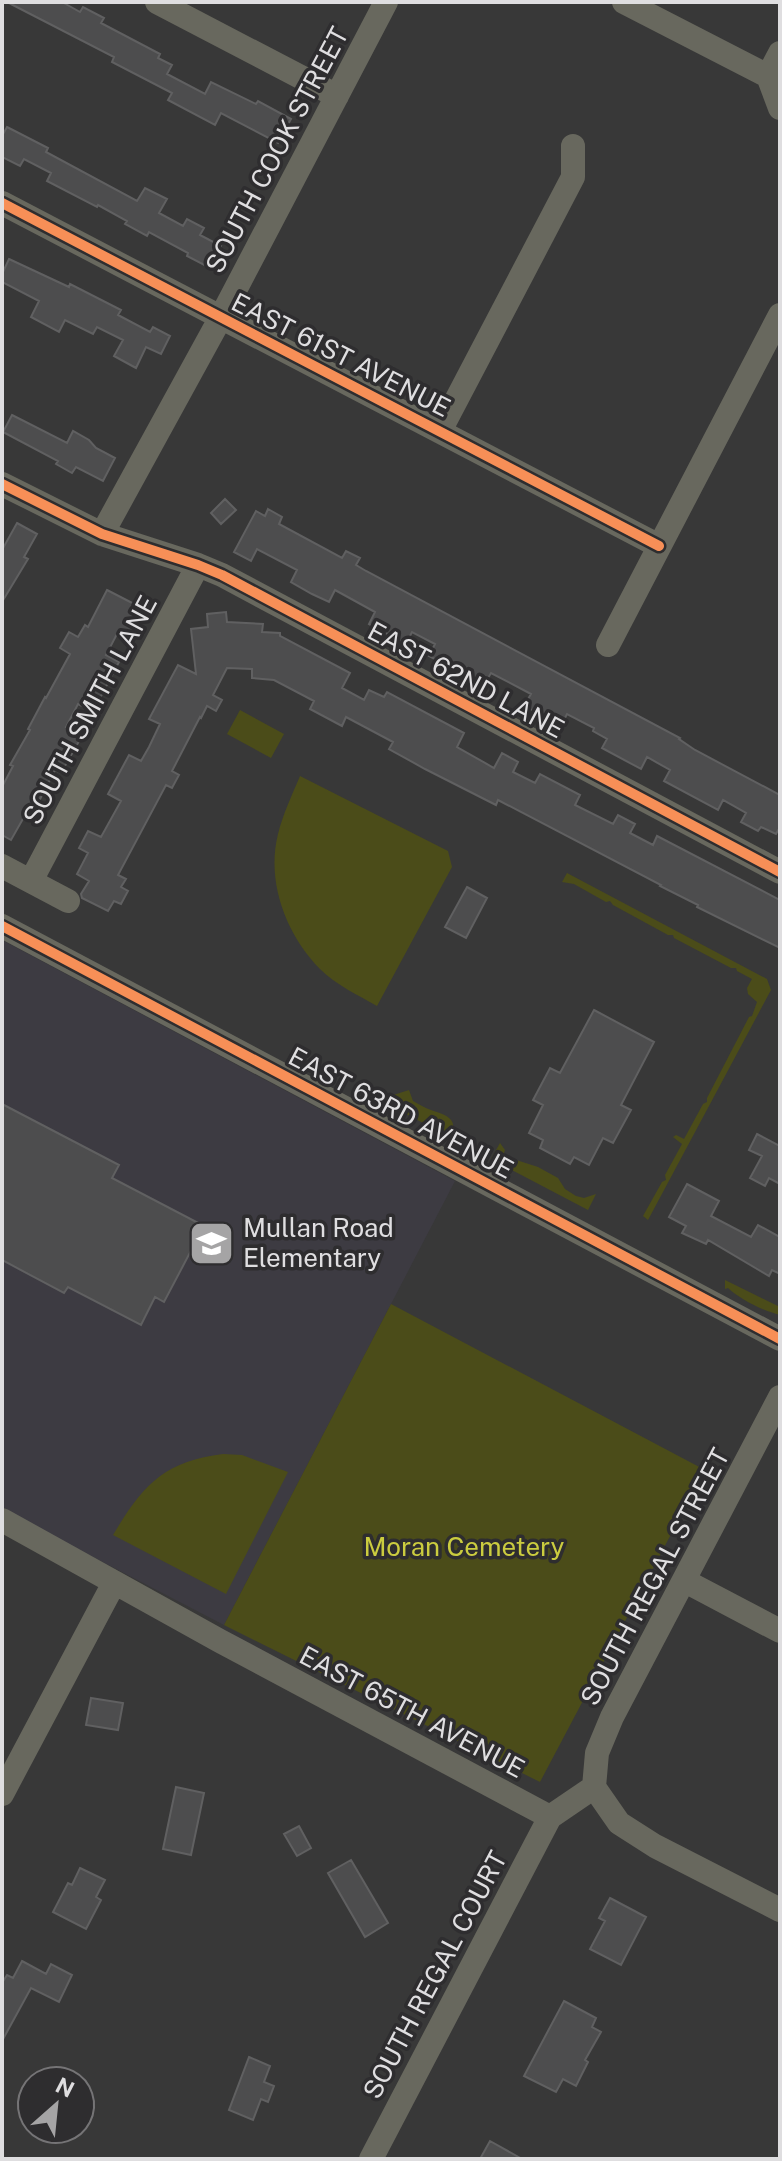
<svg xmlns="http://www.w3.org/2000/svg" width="782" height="2161" viewBox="0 0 782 2161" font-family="'Public Sans',sans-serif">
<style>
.built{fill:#3d3b42}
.green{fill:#4b4c19}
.building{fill:#4d4d4e;stroke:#606061;stroke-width:2}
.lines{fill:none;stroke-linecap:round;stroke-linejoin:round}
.minor{stroke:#68685e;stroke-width:24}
.cycleway-casing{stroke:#2e2d2f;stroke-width:15}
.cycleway{stroke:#f78f57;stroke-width:10}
.labels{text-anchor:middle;stroke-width:7;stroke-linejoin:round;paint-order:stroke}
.street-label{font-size:26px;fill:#dfdee0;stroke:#2e2d2f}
.poi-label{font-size:26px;fill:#dfdee0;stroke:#2e2d2f;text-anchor:start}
.park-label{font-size:26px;fill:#cbcc3f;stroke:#2e2d2f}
</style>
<rect width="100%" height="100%" fill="#383838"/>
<path class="built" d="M2,940L455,1181L224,1625L18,1518L2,1506Z"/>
<path class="green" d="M240,710L284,734L271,758L227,734Z
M300,776L448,851L452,867L377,1006C358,995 336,985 320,969C286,934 266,882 278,834C283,814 292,795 300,776Z
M567,873L767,979L771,990L648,1220L643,1216L662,1182L666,1180L665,1175L682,1144L673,1137L676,1135L684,1139L703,1104L707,1102V1098L749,1017L752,1016L757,1002L748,994L747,988L752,979L737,971L736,968H731L674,938L673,935H668L613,905L610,901L606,902L574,884L562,882Z
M409,1090L413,1101C419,1104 425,1108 431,1110C445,1115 460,1118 450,1137L385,1103L384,1098Z
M500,1143L505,1150L504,1153L510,1158L538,1167L558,1178L565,1189L576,1196L584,1198L596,1194L588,1210L491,1159Z
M725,1280L780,1307V1315C763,1311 740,1299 728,1288L725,1289Z
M391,1304L705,1470L540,1782L224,1625Z
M223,1454L242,1455L288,1472L226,1594L113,1535C142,1486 164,1461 223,1454Z"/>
<path class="building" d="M7,2H62L80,12L83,7L104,18L101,23L160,54L158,58L172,65L167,74L205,94L211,82L256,104L258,101L291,119L278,143L221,113L215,125L168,100L172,93L112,62L114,57Z
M7,127L48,148L46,152L137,201L145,188L167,199L159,213L183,226L187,219L204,228L200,235L221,246L210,268L187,256L188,253L149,232L147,236L125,224L127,221L98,205L97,207L47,181L51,173L24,159L20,166L2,157V136Z
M9,259L69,287L70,284L121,310L118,315L150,332L153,327L170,336L161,354L146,347L136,368L114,356L123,340L97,327L93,334L65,320L59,332L31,317L39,301L2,282V274Z
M12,415L67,443L73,431L89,440L96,448L115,458L103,481L76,467L72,473L56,464L58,461L3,432Z
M225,499L236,510L221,524L211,513Z
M268,509L282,517L279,524L342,558L346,551L360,558L356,565L366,571L680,738L679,739L695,750L780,795V827L776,834L761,827L758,831L741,822L746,813L723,800L718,810L664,781L670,770L647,757L641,769L602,748L607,739L593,731L594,728L567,714L561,726L524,706L531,694L491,673L484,685L429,656L435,644L412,632L406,644L389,635L369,624L375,612L335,590L329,602L312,594L291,582L297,570L257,549L251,561L234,552L256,511L265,516Z
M17,523L37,534L24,557L28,559L2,602V550Z
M107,590L142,608L136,620L141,623L132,639L118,632L106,655L119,662L99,700L92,697L86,708L78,704L66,727L82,736L61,773L55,770L38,803L44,806L35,823L24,817L11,840L2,835V787L13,766L10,765L30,730L28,729L45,697L46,698L70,654L60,648L69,632L78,637L85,625L88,627Z
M226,612L227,622L263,624L262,632L280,633V636L350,673L342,688L364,700L369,690L384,697L387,692L464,733L457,747L494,768L502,753L518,762L513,772L535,783L540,774L580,795L575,805L613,824L618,815L635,824L630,833L653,845L657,836L780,900V948L697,907L698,905L660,886L661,885L498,800L496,805L425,769L389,749L393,742L346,717L342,726L310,709L314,701L274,680L252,678V669L227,668L213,695L222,700L216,711L207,706L201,718L200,717L172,771L179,775L172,788L166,785L118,875L126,879L121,887L128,891L121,904L114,901L108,911L82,898L81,894L89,881L77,874L88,853L79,848L88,831L101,837L121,801L108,794L129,755L141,761L149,747L160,724L149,719L178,665L196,674L191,629L208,627L207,614Z
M467,887L487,898L466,938L445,927Z
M594,1010L654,1042L621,1105L631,1110L613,1143L603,1138L589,1165L574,1157L570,1164L540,1148L543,1140L529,1133L543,1105L533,1100L550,1068L560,1073Z
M2,1104L119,1165L112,1178L204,1226L164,1302L155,1297L141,1325L68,1287L64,1293L2,1260Z
M757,1134L780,1146V1184L769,1178L765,1186L750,1178L762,1156L749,1150Z
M687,1184L719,1201L711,1216L751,1237L758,1225L780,1237V1274L772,1270L769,1276L708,1240L706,1244L682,1233L686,1226L669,1217Z
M91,1698L123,1703L118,1730L86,1725Z
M176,1787L204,1793L191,1855L163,1849Z
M299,1826L311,1848L297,1856L284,1834Z
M351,1860L388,1923L365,1937L328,1873Z
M80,1868L105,1880L96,1897L101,1900L86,1929L53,1912L68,1883L72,1885Z
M610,1898L646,1917L621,1965L590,1949L605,1921L599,1918Z
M22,1961L46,1974L51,1964L72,1975L59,2002L31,1988L2,2041V1983L7,1975L13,1978Z
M564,2001L596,2018L592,2027L601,2032L585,2060L588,2062L576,2086L563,2079L556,2092L524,2076Z
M249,2057L270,2066L264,2082L274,2086L268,2102L261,2099L253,2120L229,2110Z
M490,2141L522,2159H480Z"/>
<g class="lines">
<path class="minor" d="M157,2L337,96
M624,2L768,76
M780,53L768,76L780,108
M2,203L659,546
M440,431L573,177V146
M2,484L102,534L198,565L222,575L780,872
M102,534L221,317L386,2
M608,645L780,315
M2,866L68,901
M31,881L198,565
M2,926L780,1339
M2,1520L220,1641L550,1817L594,1787
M685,1581L780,1631
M594,1787L597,1753L612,1717L780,1397
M594,1787L619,1823L655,1846L780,1910
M2,1794L114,1583
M371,2159L550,1817"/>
<defs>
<path id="cycleway" d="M2,203L659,546
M2,484L102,534L198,565L222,575L780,872
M2,926L780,1339"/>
</defs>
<use href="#cycleway" class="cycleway-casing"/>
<use href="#cycleway" class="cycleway"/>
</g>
<defs>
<symbol id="school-square" viewBox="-11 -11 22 22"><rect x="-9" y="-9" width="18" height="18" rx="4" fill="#a5a4a5" stroke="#2e2d2f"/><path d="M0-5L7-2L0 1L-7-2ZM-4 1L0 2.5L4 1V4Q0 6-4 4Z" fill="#fff"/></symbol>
</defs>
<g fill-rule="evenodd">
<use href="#school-square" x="186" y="1218" width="51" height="51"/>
</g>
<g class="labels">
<g class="street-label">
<text transform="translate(277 150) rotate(-62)" y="9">SOUTH COOK STREET</text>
<text transform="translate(341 355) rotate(27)" y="9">EAST 61ST AVENUE</text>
<text transform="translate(466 680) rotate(28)" y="9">EAST 62ND LANE</text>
<text transform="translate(90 710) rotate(-62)" y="9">SOUTH SMITH LANE</text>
<text transform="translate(401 1113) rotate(28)" y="9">EAST 63RD AVENUE</text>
<text transform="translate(655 1577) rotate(-62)" y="9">SOUTH REGAL STREET</text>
<text transform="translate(412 1712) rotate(28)" y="9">EAST 65TH AVENUE</text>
<text transform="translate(435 1975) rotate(-62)" y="9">SOUTH REGAL COURT</text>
</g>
<g class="poi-label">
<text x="243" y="1237">Mullan Road<tspan x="243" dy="30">Elementary</tspan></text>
</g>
<g class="park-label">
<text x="464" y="1556">Moran Cemetery</text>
</g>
</g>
<rect width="782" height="2161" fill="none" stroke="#dfdee0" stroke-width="8"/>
<g transform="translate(56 2105) rotate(27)"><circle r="38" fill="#2e2d2f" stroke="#757476" stroke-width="2"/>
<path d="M0-6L14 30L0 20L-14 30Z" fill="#a5a4a5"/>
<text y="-12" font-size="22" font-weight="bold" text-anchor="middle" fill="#dfdee0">N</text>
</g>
</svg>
